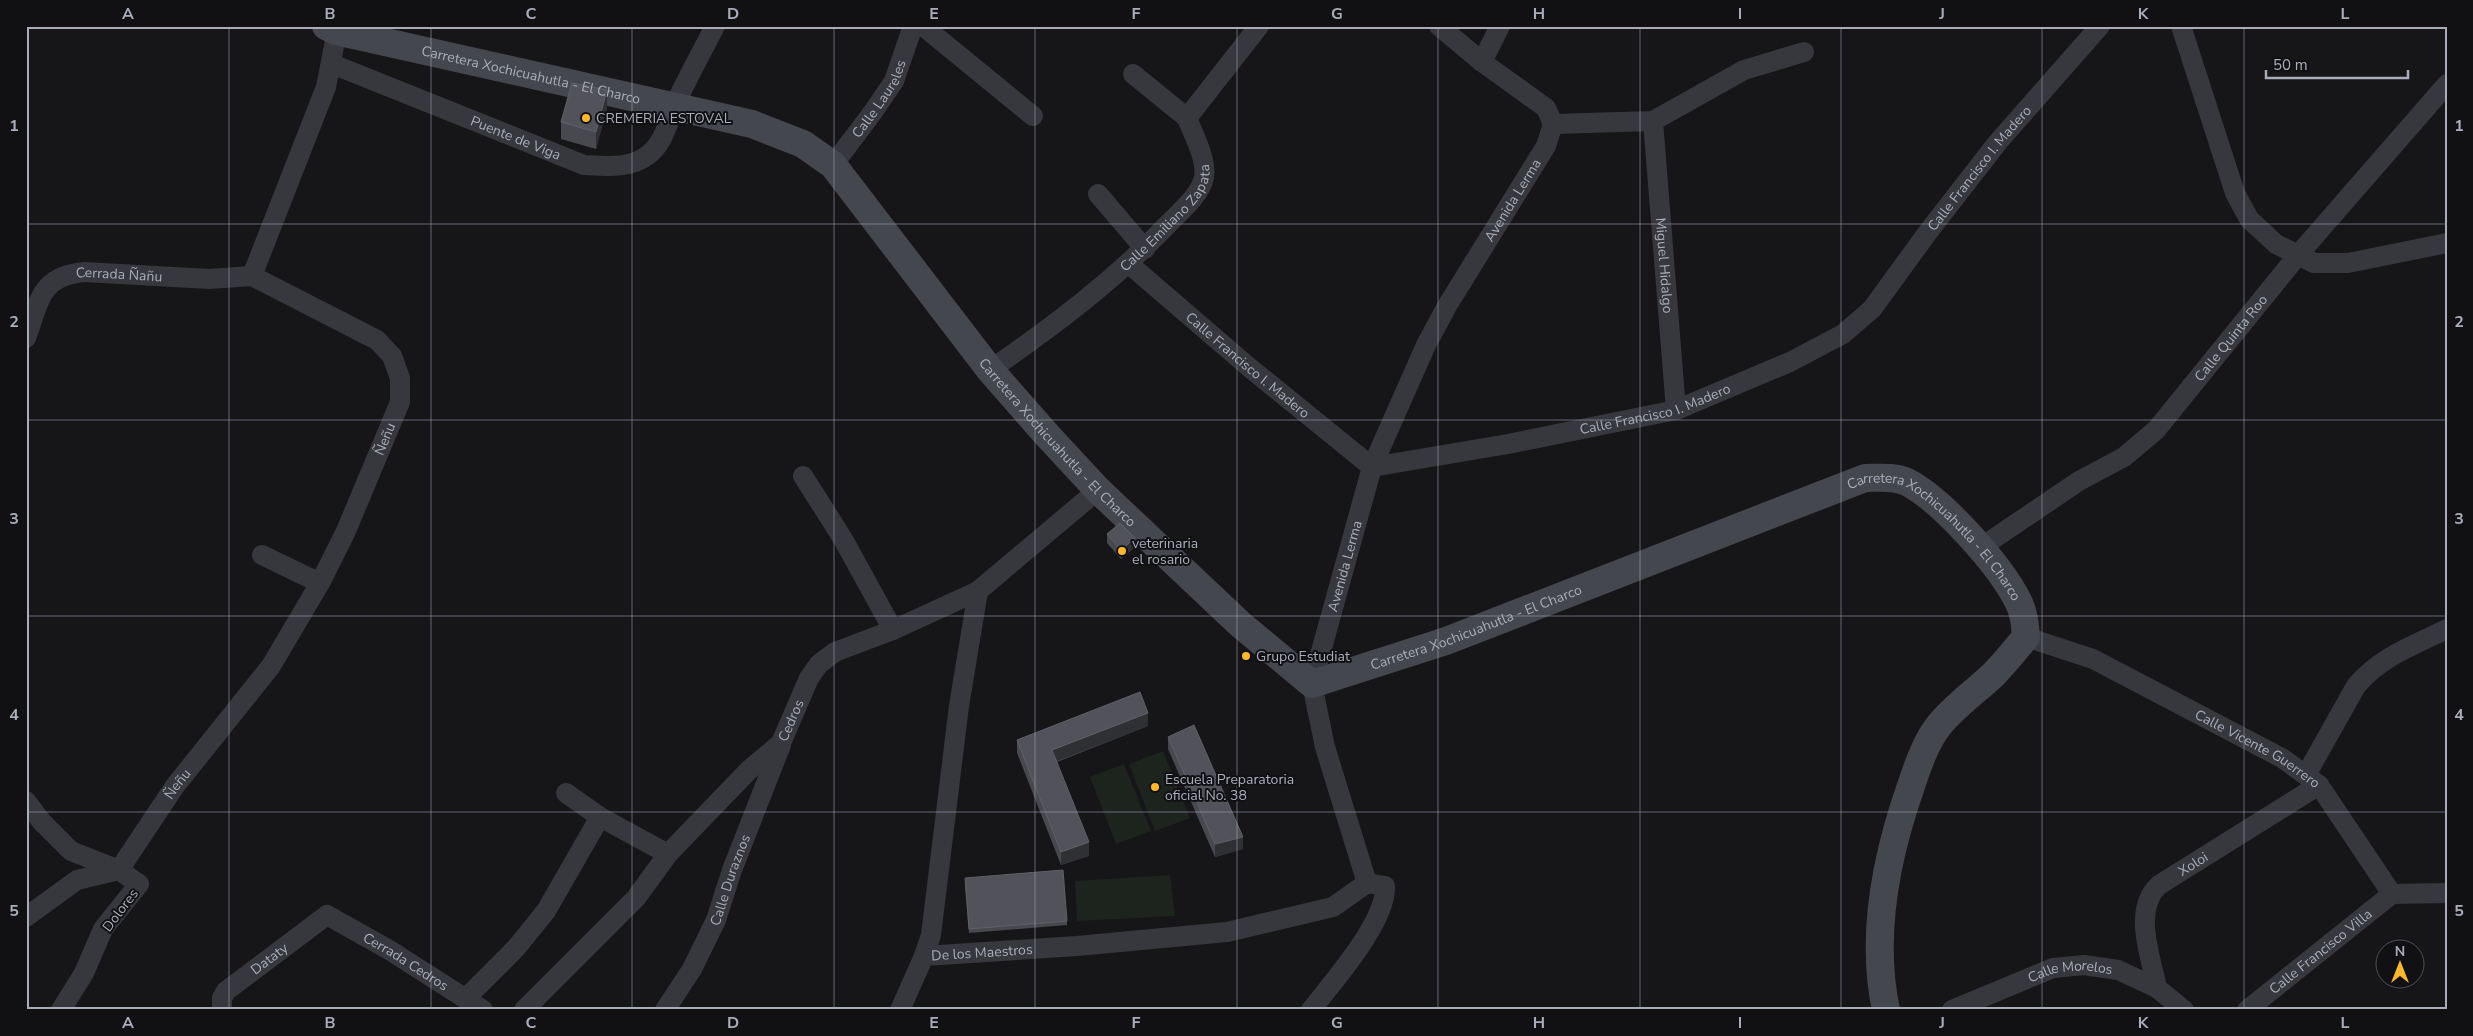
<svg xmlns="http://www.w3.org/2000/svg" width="2473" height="1036" viewBox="0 0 2473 1036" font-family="'Nunito Sans',sans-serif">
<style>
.green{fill:#1c241d}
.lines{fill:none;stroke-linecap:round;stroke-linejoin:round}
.minor{stroke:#37383e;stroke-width:20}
.secondary{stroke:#45474e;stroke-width:28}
.wall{fill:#47494e}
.shaded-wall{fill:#2f3034}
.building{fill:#52535a;stroke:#5f6168}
.grid{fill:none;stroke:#a8adb9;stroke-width:1;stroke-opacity:0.55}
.poi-dot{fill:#fdb72a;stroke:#111114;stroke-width:2}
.labels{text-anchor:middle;stroke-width:4;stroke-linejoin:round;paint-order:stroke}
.street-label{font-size:14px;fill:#a8adb9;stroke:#111114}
.poi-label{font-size:14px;fill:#a8adb9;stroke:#111114;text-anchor:start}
.neatline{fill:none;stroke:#a8adb9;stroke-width:2}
.grid-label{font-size:16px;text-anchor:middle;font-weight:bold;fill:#a8adb9}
</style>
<rect width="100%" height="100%" fill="#161619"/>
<path class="green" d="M1163,751L1190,818L1155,831L1129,764Z
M1124,764L1151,831L1116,844L1090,777Z
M1170,875L1175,916L1077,921L1075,881Z"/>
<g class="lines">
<g class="minor">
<path d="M923,26L1033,116"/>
<path d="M2181,26L2235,193L2249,219L2276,244L2314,263H2348L2447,243"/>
<path d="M1482,62L1500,26"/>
<path id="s1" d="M332,64L584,165C604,166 631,169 648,155C664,143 668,122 675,105C687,78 702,52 715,26"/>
<path d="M1133,74L1187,118"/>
<path id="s2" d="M1653,121L1676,410"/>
<path d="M1553,124L1653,121L1744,70L1804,52"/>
<path id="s3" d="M833,165L873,112L894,81L913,26"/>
<path d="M1098,194L1145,249"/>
<path id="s4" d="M1129,264L1250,368L1372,467L1508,444L1676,410L1790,362L1843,334L1872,309L1928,232L1998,142L2100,26"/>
<path d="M252,276L326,87L338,26"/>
<path id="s5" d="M26,338C40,301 39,276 85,272L209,279L252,276"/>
<path id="s6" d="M990,370C1055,325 1116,279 1170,222C1182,210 1201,194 1204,177C1207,159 1193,134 1187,118L1259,26"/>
<path d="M803,476L843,539L893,630"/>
<path id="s7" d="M1980,548L2079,481L2124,457L2156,430L2298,255L2447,84"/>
<path d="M262,555L320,583"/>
<path id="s8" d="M2026,637L2093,659L2282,758L2319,785L2392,894"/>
<path d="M2306,775L2356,686C2380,657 2414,645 2447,629"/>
<path d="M566,793L600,817L668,854"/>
<path d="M26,801L42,822L71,851L119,870L139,884L103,929L84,973L61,1010"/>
<path id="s9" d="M119,870L175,786L271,666L320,583L346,531L400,402V378L392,356L377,340L252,276"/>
<path id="s10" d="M1367,883L1325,747L1312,684L1372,467L1426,345L1447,306L1546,146L1553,124L1546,108L1482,62L1439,26"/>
<path d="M2392,894L2447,893"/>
<path d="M26,917L77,880L119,870"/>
<path id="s11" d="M924,956L1077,946L1227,932L1333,907L1367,883"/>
<path id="s12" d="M2157,988C2151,957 2132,910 2159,885L2319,785"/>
<path d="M466,998L516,948L546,911L600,817"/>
<path id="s13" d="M222,1010V998L226,991L327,915L391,951L483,1010"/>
<path id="s14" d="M524,1010L636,898L668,854L749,770L781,743L809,678L819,664L835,652L893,630L978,591L1098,490"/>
<path id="s15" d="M665,1010L692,969L716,920L732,870L781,745"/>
<path d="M900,1010L924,956L931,935L959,706L978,591"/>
<path d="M1311,1010C1333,982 1387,921 1385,886L1367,883"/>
<path id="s16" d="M1952,1010L2053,968L2084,965L2118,970L2157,988L2184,1010"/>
<path id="s17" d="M2247,1010L2392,894"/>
</g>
<path class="secondary" id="s18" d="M326,26L336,31L752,124L803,144L833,165L990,370L1047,435L1098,490L1240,624L1312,684L1446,641L1865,478C1879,478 1894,476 1907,482C1942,500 2000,565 2018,601C2024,612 2025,624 2026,637C2015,650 2005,663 1993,675C1976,691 1956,705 1940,724C1926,741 1918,765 1911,786C1886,857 1870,935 1886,1010"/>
</g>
<path class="wall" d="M607,108L596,149L561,139V122Z
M1107,534L1135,547L1121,559L1107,543Z
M1148,726L1057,762L1089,856L1061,865L1017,753V740Z
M1168,737L1243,849L1215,857L1168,749Z
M965,883L1067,921V925L969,933Z"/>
<path class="shaded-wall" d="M607,90V108L596,149V132Z
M1135,538V547L1121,559V550Z
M1148,713V726L1052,763V750Z
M1243,837V849L1215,857V844Z
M1089,842V856L1061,865V852Z"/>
<path class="building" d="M572,83L607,90L596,132L561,122Z
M1120,523L1135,538L1121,550L1107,534Z
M1140,692L1148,713L1052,750L1089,842L1061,852L1017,740Z
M1194,725L1243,837L1215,844L1168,737Z
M1063,870L1067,921L969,929L965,878Z"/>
<path class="grid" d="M229,26V1010M431,26V1010M632,26V1010M834,26V1010M1035,26V1010M1237,26V1010M1438,26V1010M1640,26V1010M1841,26V1010M2042,26V1010M2244,26V1010M26,224H2447M26,420H2447M26,616H2447M26,812H2447"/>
<g class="poi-dot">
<circle cx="586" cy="118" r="5"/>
<circle cx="1122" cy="551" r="5"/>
<circle cx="1246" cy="656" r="5"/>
<circle cx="1155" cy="787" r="5"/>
</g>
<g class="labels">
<g class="street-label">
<text dy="5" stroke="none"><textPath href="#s18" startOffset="211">Carretera Xochicuahutla - El Charco</textPath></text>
<text dy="5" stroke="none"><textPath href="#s3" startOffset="81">Calle Laureles</textPath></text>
<text dy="5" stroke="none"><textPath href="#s1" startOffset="198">Puente de Viga</textPath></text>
<text dy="5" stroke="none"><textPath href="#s4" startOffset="1025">Calle Francisco I. Madero</textPath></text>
<text dy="5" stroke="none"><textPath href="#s10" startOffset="734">Avenida Lerma</textPath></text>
<text dy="5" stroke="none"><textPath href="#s6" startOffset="235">Calle Emiliano Zapata</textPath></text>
<text dy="5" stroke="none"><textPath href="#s2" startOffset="145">Miguel Hidalgo</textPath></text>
<text dy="5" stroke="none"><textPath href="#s5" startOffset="131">Cerrada Ñañu</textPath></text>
<text dy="5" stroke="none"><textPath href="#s7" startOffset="331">Calle Quinta Roo</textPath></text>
<text dy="5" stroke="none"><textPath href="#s4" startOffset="156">Calle Francisco I. Madero</textPath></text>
<text dy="5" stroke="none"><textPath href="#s4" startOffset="606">Calle Francisco I. Madero</textPath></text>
<text dy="5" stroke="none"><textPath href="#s9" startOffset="509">Ñeñu</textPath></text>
<text dy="5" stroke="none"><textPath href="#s18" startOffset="886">Carretera Xochicuahutla - El Charco</textPath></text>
<text dy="5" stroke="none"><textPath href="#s18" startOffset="1921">Carretera Xochicuahutla - El Charco</textPath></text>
<text dy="5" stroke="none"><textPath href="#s10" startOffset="329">Avenida Lerma</textPath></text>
<text dy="5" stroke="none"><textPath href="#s18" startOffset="1411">Carretera Xochicuahutla - El Charco</textPath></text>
<text dy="5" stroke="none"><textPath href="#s14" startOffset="396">Cedros</textPath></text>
<text dy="5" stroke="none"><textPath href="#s8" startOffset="258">Calle Vicente Guerrero</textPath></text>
<text dy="5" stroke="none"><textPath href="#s9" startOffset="104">Ñeñu</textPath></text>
<text dy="5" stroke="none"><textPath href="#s12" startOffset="148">Xoloi</textPath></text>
<text dy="5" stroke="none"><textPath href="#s15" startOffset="146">Calle Duraznos</textPath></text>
<text transform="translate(120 910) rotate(-53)" y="5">Dolores</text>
<text dy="5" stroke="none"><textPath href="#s11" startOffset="58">De los Maestros</textPath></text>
<text dy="5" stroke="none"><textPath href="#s17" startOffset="94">Calle Francisco Villa</textPath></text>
<text dy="5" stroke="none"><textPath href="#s13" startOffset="74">Dataty</textPath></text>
<text dy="5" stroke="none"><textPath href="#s13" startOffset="238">Cerrada Cedros</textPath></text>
<text dy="5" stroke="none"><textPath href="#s16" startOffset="126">Calle Morelos</textPath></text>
</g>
<g class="poi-label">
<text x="596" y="123">CREMERIA ESTOVAL</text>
<text x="1132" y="548">veterinaria<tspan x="1132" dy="16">el rosario</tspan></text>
<text x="1256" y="661">Grupo Estudiat</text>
<text x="1165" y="784">Escuela Preparatoria<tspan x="1165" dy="16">oficial No. 38</tspan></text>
</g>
</g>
<rect width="2473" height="1036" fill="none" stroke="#111114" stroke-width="55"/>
<g transform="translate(2400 964)"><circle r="24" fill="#111114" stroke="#4d4f56"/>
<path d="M0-4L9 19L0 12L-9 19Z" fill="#fdb72a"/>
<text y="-8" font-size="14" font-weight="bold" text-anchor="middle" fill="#a8adb9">N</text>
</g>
<path d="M2266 70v8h142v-8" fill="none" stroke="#a8adb9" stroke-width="2.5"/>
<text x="2273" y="70" font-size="15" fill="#a8adb9" stroke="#111114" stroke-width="4" paint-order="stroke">50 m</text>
<rect x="28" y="28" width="2418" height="980" class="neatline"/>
<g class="grid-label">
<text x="128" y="19">A</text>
<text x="330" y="19">B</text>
<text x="531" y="19">C</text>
<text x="733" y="19">D</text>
<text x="934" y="19">E</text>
<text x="1136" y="19">F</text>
<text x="1337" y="19">G</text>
<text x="1539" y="19">H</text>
<text x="1740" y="19">I</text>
<text x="1942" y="19">J</text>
<text x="2143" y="19">K</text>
<text x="2345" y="19">L</text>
<text x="14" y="131">1</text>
<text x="2459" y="131">1</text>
<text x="14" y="327">2</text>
<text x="2459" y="327">2</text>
<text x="14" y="524">3</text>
<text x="2459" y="524">3</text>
<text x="14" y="720">4</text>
<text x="2459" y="720">4</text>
<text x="14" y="916">5</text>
<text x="2459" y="916">5</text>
<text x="128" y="1028">A</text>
<text x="330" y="1028">B</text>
<text x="531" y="1028">C</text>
<text x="733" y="1028">D</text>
<text x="934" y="1028">E</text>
<text x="1136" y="1028">F</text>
<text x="1337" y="1028">G</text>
<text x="1539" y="1028">H</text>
<text x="1740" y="1028">I</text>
<text x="1942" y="1028">J</text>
<text x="2143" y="1028">K</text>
<text x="2345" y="1028">L</text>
</g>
</svg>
